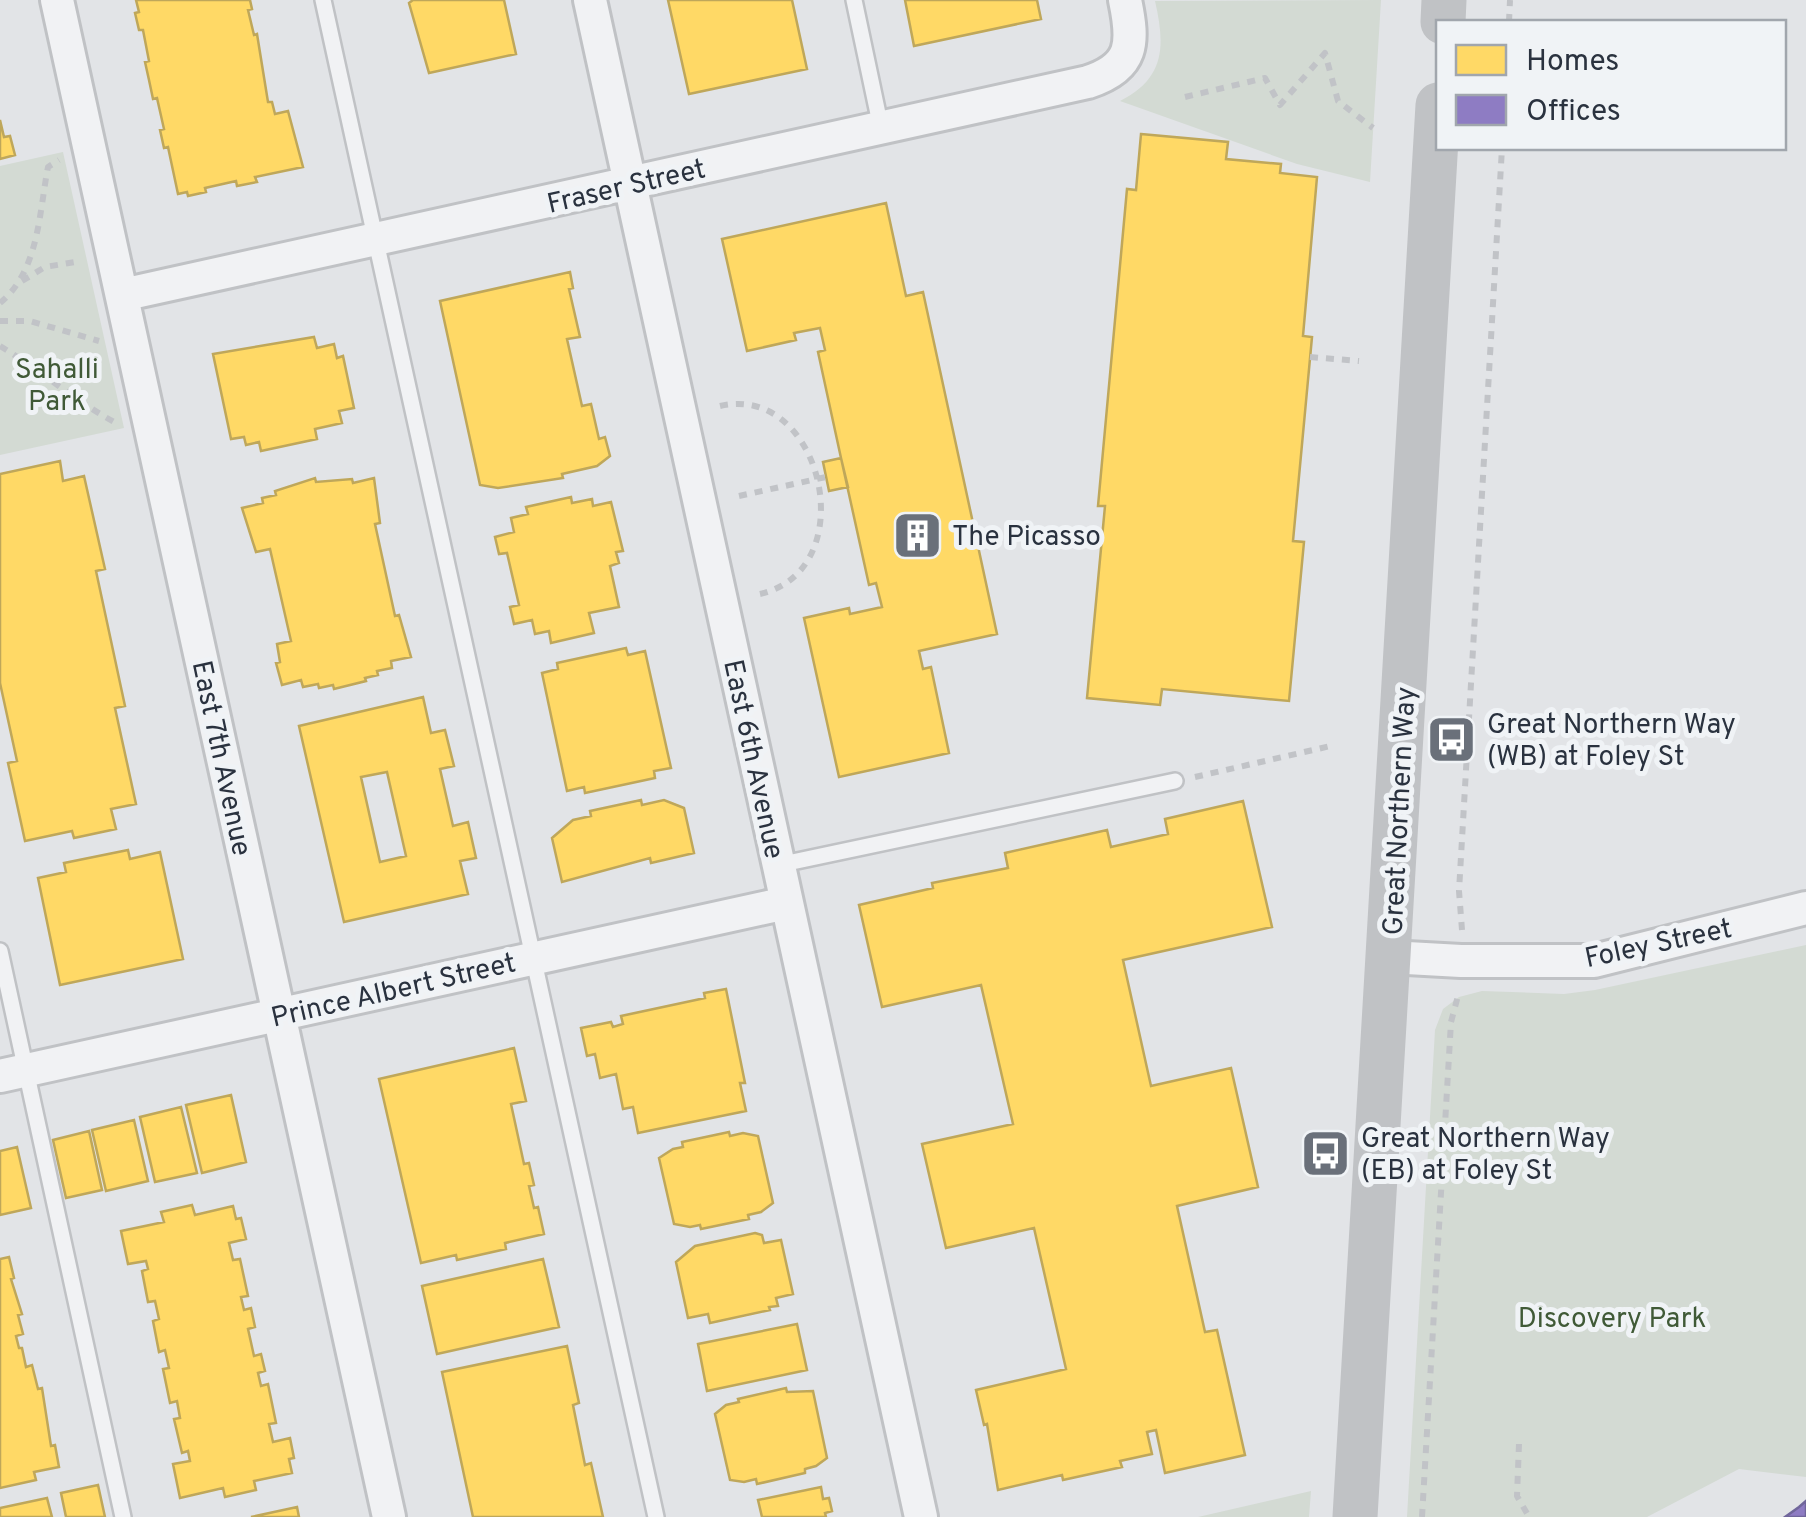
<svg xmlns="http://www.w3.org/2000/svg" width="1806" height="1517" viewBox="0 0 1806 1517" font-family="Overpass,sans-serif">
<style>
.green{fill:#d3dad3}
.homes{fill:#ffd966;stroke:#bfa75a;stroke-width:2.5;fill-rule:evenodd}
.offices{fill:#8e7cc3;stroke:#70669b;stroke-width:2.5}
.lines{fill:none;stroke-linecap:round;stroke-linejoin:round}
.service-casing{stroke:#c0c2c5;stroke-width:20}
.minor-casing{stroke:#c0c2c5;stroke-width:38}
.path{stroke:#c1c3c7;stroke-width:6;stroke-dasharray:8 8;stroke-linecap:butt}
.service{stroke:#f1f2f4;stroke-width:15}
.minor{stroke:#f1f2f4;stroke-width:32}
.secondary{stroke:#c0c2c5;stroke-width:45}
.labels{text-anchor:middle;stroke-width:10;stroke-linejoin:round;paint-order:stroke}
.street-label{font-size:28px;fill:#2a323f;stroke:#f0f3f6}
.park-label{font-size:28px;fill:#405a37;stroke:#f0f3f6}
.poi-label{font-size:28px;fill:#2a323f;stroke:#f0f3f6;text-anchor:start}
</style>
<rect width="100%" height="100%" fill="#e2e4e7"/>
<path class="green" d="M1381,0L1370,182L1297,164L1120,101C1166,78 1165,45 1155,1Z
M63,152L124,428L0,455V166Z
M1806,945V1477L1739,1469L1647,1517H1407L1435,1030L1443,1009L1459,997L1482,991L1564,994L1595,990Z
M1311,1491L1309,1517H1198Z"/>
<path class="homes" d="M136,0H250L252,9L248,10L254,35L257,34L268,102H272L275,114L288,111L303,167L255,177L257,182L237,186L236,181L205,188L206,192L188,196L187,192L178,194L168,147L164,148L160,130L164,129L157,98L153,99L149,80L145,62L149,61L143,30H139L135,13L139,12Z
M413,0H504L516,54L429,73L409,3Z
M668,0H792L807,69L689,94Z
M905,0H1037L1041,19L914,46Z
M0,120L4,137L10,136L15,155L0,159Z
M1141,134L1228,142L1226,159L1281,164L1280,173L1317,177L1303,336L1312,337L1293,541L1304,542L1289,701L1162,689L1160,705L1087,698L1105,506H1098L1127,189L1136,190Z
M886,203L906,296L923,292L997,634L919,651L923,669L931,667L949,753L839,777L804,618L849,608L850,614L882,607L876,583L869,585L841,458L818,352L825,350L820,328L794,333L796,340L747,351L722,239Z
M570,272L573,288L569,289L580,337L567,339L582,406L591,404L599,439L605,437L610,456L597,466L562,474L563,478L498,488L480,485L440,301Z
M314,337L317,348L334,344L337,358L343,356L354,408L339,411L342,423L315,429L317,439L261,451L259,442L246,445L244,437L231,439L213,354Z
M841,458L848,487L829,491L823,462Z
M60,461L63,481L84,476L105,569L96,571L125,706L115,708L136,804L111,809L116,829L74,838L72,831L25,841L8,763L17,761L0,683V474Z
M315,478L316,482L352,479L353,483L374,478L380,523L375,524L395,616L399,615L411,657L391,661L392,668L377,671L378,675L365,678L366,681L334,689L333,685L319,688L318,684L303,687L301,680L282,685L276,663L280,662L277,644L291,641L270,549L256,552L242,508L263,503L262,498L276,495L275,491Z
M571,497L572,503L592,499L593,506L611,502L623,551L616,552L619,563L610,566L619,607L589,613L594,633L551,643L549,631L535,634L532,620L514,624L510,607L519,605L507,553L499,554L495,537L514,532L511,518L528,514L526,507Z
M626,648L628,655L645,651L671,768L654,771L655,778L585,793L584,787L567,791L542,673L558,669L557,663Z
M423,697L431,733L445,730L454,766L440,769L453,826L468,822L476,858L460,861L468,894L344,922L299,726ZM387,772L406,856L380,862L361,777Z
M641,800L642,805L664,800L684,808L694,853L651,863L650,858L562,882L552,838L573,820L591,816L590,811Z
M1243,801L1272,927L1123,960L1151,1086L1231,1068L1258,1187L1177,1206L1205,1332L1217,1330L1245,1455L1165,1473L1156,1430L1147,1432L1152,1454L1120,1461L1122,1467L1063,1480L1062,1475L998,1490L987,1424L984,1425L976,1390L1066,1369L1034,1228L946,1248L922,1144L1013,1124L981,985L882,1007L859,905L933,888L932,883L1008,868L1005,853L1107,830L1111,847L1168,834L1165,819Z
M128,850L130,859L160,852L183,959L60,985L38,878L66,872L64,863Z
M726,989L745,1083H740L746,1111L638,1133L633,1107L623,1109L616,1074L600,1078L595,1054L587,1056L581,1028L611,1022L613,1027L623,1024L621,1016L705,998L704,993Z
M514,1048L526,1101L511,1104L524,1164L529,1163L534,1185L529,1186L534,1208L538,1207L544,1234L505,1243L506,1249L457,1260L456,1255L421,1263L379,1079Z
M231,1095L246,1162L202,1173L186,1105Z
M181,1107L197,1173L155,1182L140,1117Z
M134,1120L148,1181L106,1191L92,1130Z
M89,1131L102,1190L66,1198L53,1140Z
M729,1132L730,1136L743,1133L758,1136L773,1203L761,1212L748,1215L749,1219L701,1229L700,1225L690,1227L674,1224L659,1158L673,1149L683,1147L682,1142Z
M17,1147L31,1208L0,1215V1151Z
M192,1205L195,1215L233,1206L236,1219L241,1218L246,1239L229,1243L233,1260L240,1259L248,1296L241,1297L244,1310L251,1308L255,1327L248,1329L254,1356L261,1354L265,1371L258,1373L261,1386L268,1384L276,1423L269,1424L273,1442L290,1438L294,1458L289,1459L292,1473L254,1481L256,1490L225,1497L223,1488L180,1498L173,1464L190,1461L188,1451L182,1453L174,1419L180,1418L177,1401L170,1403L163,1369L169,1368L165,1350L159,1352L153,1321L159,1319L155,1301L148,1302L142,1271L148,1269L146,1261L128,1264L121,1231L164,1222L161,1212Z
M755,1233L762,1235L764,1243L781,1240L793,1294L776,1298L778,1306L769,1307L770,1310L710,1323L708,1314L688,1318L676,1262L695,1246Z
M9,1257L14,1278L11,1279L22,1314L18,1315L23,1334L16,1336L19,1348H22L26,1367L32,1365L38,1389L42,1388L51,1446L55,1445L59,1467L34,1472L36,1480L0,1488V1259Z
M543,1259L559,1327L437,1354L422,1286Z
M797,1324L807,1370L707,1391L698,1344Z
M567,1346L579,1403L573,1405L585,1465L591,1463L603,1517H473L442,1372Z
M786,1388L787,1392L813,1391L827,1458L816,1466L805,1469V1473L757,1484L756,1479L744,1482L730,1480L715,1414L726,1405L739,1402L738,1399Z
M98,1485L105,1517H66L61,1493Z
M821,1487L823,1499L829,1498L832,1511L825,1513L826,1517H762L758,1500Z
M47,1498L52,1517H0V1508Z
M297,1507L299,1517H251Z"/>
<path class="offices" d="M1806,1501V1517H1785L1799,1507Z"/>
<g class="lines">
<defs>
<path id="service" d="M323,0L656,1517
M854,0L881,128
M778,865L1175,781
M0,951L123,1517"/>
<path id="minor" d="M57,0L389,1517
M590,0L921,1517
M122,295L1088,82C1134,67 1134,43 1125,0
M1389,957L1461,961H1594L1806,908
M0,1076L786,903"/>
</defs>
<use href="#service" class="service-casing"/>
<use href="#minor" class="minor-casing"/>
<path class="path" d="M1509,22L1510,0
M1185,97L1265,78L1280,105L1325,53L1338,101L1373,128
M22,281L45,267L81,261
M0,303C39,271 39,213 48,167L59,160
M0,321H30L99,341
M0,346C40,370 75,401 116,423
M1310,357L1359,361
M720,406C823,382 865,570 760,594
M739,496L826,477
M1195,777L1335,745
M1462,930L1459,891L1502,148
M1519,1444L1517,1496L1529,1517
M1422,1517L1451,1022L1459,992"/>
<use href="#service" class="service"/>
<use href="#minor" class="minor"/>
<path class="secondary" d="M1443,22L1444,0
M1355,1517L1438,105"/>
</g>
<defs>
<symbol id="building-square" viewBox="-11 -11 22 22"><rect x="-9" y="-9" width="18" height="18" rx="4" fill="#6a707a" stroke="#f0f3f6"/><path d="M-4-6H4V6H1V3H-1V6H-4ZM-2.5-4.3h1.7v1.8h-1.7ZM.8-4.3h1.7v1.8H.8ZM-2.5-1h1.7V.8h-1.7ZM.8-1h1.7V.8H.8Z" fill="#fff"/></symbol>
<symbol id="bus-square" viewBox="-11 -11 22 22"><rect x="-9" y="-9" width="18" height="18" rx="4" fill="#6a707a" stroke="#f0f3f6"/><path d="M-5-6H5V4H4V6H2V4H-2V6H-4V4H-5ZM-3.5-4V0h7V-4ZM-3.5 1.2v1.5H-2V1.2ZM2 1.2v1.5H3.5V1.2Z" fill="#fff"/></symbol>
</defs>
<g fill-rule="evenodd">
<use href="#building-square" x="890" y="508" width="55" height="55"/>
<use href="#bus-square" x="1424" y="712" width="55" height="55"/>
<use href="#bus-square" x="1298" y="1126" width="55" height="55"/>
</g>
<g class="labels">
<g class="street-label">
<text transform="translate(626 185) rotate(-13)" y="10">Fraser Street</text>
<text transform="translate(223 758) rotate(78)" y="10">East 7th Avenue</text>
<text transform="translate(755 759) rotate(78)" y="10">East 6th Avenue</text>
<text transform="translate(1398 811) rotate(-87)" y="10">Great Northern Way</text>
<text transform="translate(1658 942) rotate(-12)" y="10">Foley Street</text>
<text transform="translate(393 989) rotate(-13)" y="10">Prince Albert Street</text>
</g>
<g class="park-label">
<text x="57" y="378">Sahalli<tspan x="57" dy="32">Park</tspan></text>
<text x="1612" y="1327">Discovery Park</text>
</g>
<g class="poi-label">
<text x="952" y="545">The Picasso</text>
<text x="1487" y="733">Great Northern Way<tspan x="1487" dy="32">(WB) at Foley St</tspan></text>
<text x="1361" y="1147">Great Northern Way<tspan x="1361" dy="32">(EB) at Foley St</tspan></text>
</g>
</g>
<rect x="1436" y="20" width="350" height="130" fill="#f0f3f6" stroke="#a1a6ad" stroke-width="2.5"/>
<rect x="1456" y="45" width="50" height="30" fill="#ffd966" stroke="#a1a6ad" stroke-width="2.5"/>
<text x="1526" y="70" font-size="30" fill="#2a323f">Homes</text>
<rect x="1456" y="95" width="50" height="30" fill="#8e7cc3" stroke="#a1a6ad" stroke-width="2.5"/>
<text x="1526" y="120" font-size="30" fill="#2a323f">Offices</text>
</svg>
